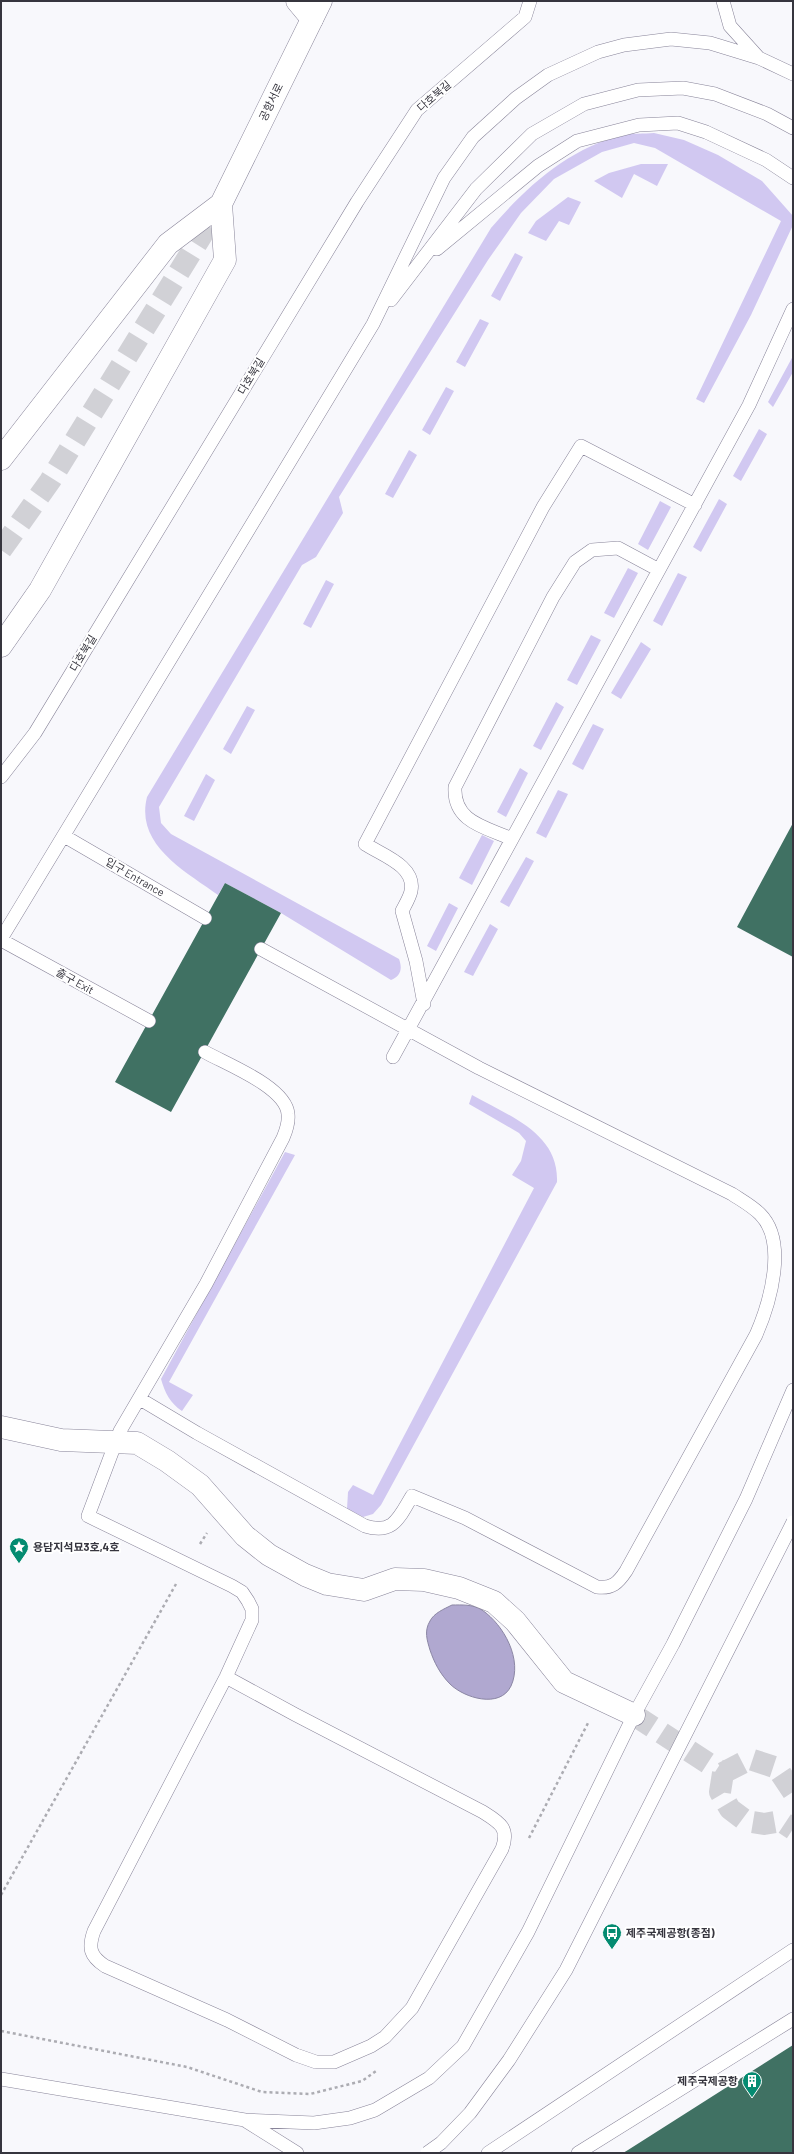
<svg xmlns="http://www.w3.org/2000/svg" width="794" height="2154" viewBox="0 0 794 2154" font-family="Barlow,'Noto Sans KR',sans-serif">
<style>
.green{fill:#d1c8f1}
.water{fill:#b0a8d0;stroke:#8b86a4}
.building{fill:#407163}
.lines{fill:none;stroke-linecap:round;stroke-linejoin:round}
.street-tunnel{stroke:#d1d1d6;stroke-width:22;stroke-dasharray:22 11;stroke-linecap:butt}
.secondary-tunnel{stroke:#d1d1d6;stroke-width:22;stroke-dasharray:22 11;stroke-linecap:butt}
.lane-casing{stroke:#888499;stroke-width:14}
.street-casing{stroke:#888499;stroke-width:23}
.secondary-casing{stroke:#888499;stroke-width:23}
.path{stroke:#acacb2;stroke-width:2.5;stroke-dasharray:3 3;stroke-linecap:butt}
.lane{stroke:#fff;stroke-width:13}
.street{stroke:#fff;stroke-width:22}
.secondary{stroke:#fff;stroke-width:22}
.lane-bridge-casing{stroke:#888499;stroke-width:14;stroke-linecap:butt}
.lane-bridge{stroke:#fff;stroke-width:13}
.labels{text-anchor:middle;stroke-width:4;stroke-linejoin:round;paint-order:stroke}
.street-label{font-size:11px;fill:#36353e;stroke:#fff}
.poi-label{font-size:11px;font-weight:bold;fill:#36353e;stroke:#fff;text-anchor:start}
</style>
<rect width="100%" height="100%" fill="#f8f8fc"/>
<path class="green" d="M654,133L684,140L718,155L762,181L793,216V225L751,315L704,403L696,399L781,221L655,148L634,143L602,152L554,179L521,213L488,260L339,497L343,513L316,557L302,565L159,807L161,823L171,834L399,959C403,970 400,976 391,980L281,913L225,883L218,895C185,871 135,845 147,797L491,228C526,187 569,148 623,135C632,133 644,134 654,133Z
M641,164H668L657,186L634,174L622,198L594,181L609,173Z
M568,197L581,202L569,225L559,221L546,241L528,233L536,221Z
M515,253L523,257L500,301L491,296Z
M480,319L489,323L465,367L456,362Z
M793,356V372L773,407L768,402Z
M446,387L454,391L430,435L422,430Z
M759,429L767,434L741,481L733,476Z
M409,450L417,455L393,498L385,494Z
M719,499L727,504L701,552L693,547Z
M660,501L671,507L648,550L638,544Z
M628,568L638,573L614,618L604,613Z
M678,573L687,577L662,626L653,621Z
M326,580L334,584L311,628L303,624Z
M591,635L601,640L577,685L567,680Z
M641,642L651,649L621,699L611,693Z
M556,702L564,707L541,750L533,746Z
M247,706L255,710L231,754L223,749Z
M593,724L604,729L583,770L572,764Z
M520,768L528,773L506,817L497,812Z
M206,774L215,780L194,821L184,816Z
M558,790L568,794L546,838L536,833Z
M482,835L494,841L472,885L459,878Z
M526,857L534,861L509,907L500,902Z
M449,903L458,908L436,951L427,946Z
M490,924L498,929L473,976L464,972Z
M472,1095C509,1116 559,1133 557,1182L381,1505L373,1514L363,1517L347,1509L348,1492L353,1485L373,1495L534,1188L512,1175L521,1161L526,1141L519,1133L469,1104Z
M285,1152L295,1155L169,1382L193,1395L182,1411C170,1403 165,1393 161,1379Z"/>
<path class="water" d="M452,1605C461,1605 473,1604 482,1610C504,1625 523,1660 511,1686C500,1709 464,1698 450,1684C440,1674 434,1662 430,1650C427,1640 424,1631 430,1621C434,1613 444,1609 452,1605Z"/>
<path class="building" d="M793,823V957L737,927Z
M225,883L281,913L171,1112L115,1082Z
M793,2045V2153H623L628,2150Z"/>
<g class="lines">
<path class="street-tunnel" d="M634,1715L723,1773
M723,1773L720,1792L730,1809L746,1821L764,1824L781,1821L793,1829
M723,1773L750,1759L777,1768L793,1792"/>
<path class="secondary-tunnel" d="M1,550L50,481L221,204"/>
<defs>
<path id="lane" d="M723,1L730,26L758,57
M437,249L538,166L577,141L639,125L678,123L706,132L766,160L793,178
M391,300L476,189L532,134L584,104L638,90L683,88L715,94L767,114L793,128
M1,777L35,733L357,202L417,110L525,17L530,1
M64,836L205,918
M512,839C485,827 453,822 455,787L553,597L575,562L592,550L618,548L659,570
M1,939L373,324L444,178L473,137L516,98L548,75L598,52L624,45L671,39L710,43L759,58L793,74
M1,940L149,1021
M424,1004L416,961L402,911C405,905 410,897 411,891C416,866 382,855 365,844L543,507L581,446L695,505
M205,1052C226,1064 286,1087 288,1114C289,1122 286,1131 283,1138L206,1284L120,1431L88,1516L232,1586L242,1592L248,1601L252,1609V1620L226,1677L94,1931C88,1948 90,1956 105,1966L227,2020L296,2055L316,2062H334L371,2046L385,2037L412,2008L502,1849C510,1828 499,1822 483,1812L296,1715L226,1677
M393,1057L749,405L793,309
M140,1399L197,1433L365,1526C394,1535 399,1517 412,1496L465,1518L597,1587C612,1589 618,1583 626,1571L756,1335C770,1303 788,1242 760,1214C752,1206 741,1200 732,1194L479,1068L261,949
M1,2079L245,2120L314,2123L350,2118L375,2110L429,2078L463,2046L528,1932L634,1715L673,1644L746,1499L793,1390
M246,2121L297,2153
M488,2153L793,1950
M578,2153L793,2019"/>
<path id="street" d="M297,1L312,19
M1,1427L61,1440L137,1443L167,1461L200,1485L245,1536L269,1555L305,1575L327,1584L364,1590L395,1579L424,1580L459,1588L494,1602L515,1621L564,1682L634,1715"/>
<path id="secondary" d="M1,459L168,244L221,204L321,1
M1,646L40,590L225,260L221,204"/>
</defs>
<use href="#lane" class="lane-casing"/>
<use href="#street" class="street-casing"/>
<use href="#secondary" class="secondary-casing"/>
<path class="path" d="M200,1544L207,1533
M529,1838L588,1723
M1,1895L176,1584
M1,2031L187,2067L262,2092L310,2094L362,2081L376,2071"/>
<use href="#lane" class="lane"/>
<use href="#street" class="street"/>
<use href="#secondary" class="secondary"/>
<defs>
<path id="lane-bridge" d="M427,2153L441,2143L470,2113L509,2060L566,1970L793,1522"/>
</defs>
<use href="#lane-bridge" class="lane-bridge-casing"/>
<use href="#lane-bridge" class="lane-bridge"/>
</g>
<defs>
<symbol id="sight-pin" viewBox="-11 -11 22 30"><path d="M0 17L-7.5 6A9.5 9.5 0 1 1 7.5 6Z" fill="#048b71" stroke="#fff"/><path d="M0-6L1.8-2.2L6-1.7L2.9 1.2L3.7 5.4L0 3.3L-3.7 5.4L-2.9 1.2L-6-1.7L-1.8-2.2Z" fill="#fff"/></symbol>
<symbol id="bus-pin" viewBox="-11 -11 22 30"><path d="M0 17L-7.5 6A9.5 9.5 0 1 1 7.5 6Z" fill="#048b71" stroke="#fff"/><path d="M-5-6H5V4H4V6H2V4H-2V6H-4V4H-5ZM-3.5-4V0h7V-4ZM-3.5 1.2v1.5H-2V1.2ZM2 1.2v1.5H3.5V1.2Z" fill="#fff"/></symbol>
<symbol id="building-pin" viewBox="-11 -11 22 30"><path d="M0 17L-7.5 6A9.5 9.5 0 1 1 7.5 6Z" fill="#048b71" stroke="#fff"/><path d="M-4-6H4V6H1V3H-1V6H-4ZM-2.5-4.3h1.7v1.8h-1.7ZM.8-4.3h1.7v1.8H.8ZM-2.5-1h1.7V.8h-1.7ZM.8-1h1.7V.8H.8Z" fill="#fff"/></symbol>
</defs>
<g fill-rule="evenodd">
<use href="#sight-pin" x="8" y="1536" width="22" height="30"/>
<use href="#bus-pin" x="601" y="1922" width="22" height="30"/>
<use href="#building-pin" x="741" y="2070" width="22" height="30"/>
</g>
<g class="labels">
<g class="street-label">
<text transform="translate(434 96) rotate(-41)" y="4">다호북길</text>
<text transform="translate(271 102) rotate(-64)" y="4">공항서로</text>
<text transform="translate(251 376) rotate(-59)" y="4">다호북길</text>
<text transform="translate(83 653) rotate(-59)" y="4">다호북길</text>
<text transform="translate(135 877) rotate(30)" y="4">입구 Entrance</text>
<text transform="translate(75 981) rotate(29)" y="4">출구 Exit</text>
</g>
<g class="poi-label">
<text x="33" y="1551">용담지석묘3호,4호</text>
<text x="626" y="1937">제주국제공항(종점)</text>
<text x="738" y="2085" text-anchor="end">제주국제공항</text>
</g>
</g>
<rect width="794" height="2154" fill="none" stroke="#36353e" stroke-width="4"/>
</svg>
